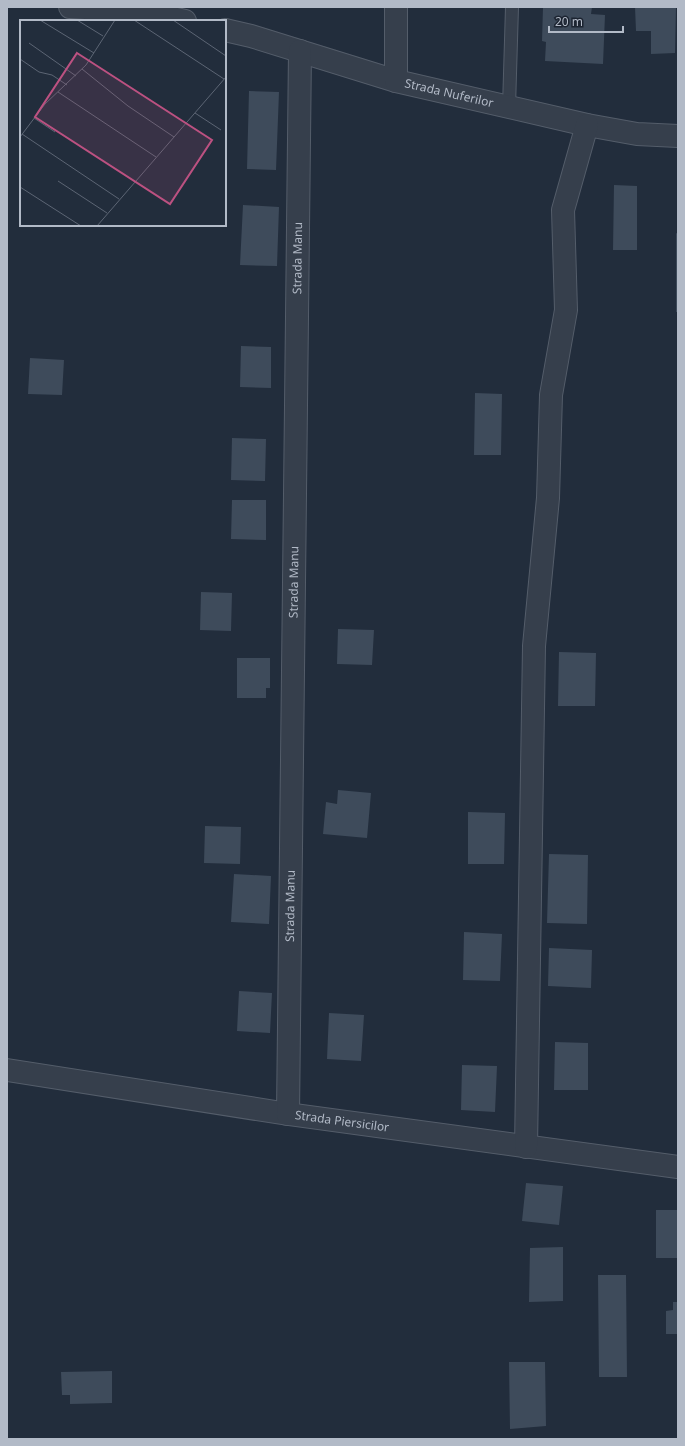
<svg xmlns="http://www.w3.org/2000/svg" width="685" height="1446" viewBox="0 0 685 1446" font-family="'Noto Sans',sans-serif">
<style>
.building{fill:#3e4b5b}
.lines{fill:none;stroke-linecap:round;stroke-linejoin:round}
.lane-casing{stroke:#545d6a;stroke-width:14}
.street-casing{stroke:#545d6a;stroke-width:24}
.lane{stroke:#363f4c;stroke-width:12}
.street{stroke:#363f4c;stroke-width:22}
.labels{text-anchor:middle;stroke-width:3;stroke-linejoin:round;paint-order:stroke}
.street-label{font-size:12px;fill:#b2bac7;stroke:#1c2431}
.inset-road{fill:none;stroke:#5c6574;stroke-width:1}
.view{fill:#bc5181;fill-opacity:0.15;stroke:#bc5181;stroke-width:2}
.inset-edge{fill:none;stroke:#b2bac7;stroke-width:2}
</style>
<rect width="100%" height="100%" fill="#222d3c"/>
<path class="building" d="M543,7H592L591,14L605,15L603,64L545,61L546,42L542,41Z
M635,7H676L675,53L651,54V31H636Z
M249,91L279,92L276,170L247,169Z
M614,185L637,186V250H613Z
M243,205L279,207L277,266L240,265Z
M676,233L678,234V312H676Z
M241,346L271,347V388L240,387Z
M30,358L64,360L62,395L28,394Z
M475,393L502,394L501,455H474Z
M232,438L266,439L265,481L231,480Z
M232,500H266V540L231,539Z
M201,592L232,593L231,631L200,630Z
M338,629L374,630L372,665L337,664Z
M559,652L596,653L595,706H558Z
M237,658H270V688H266V698H237Z
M338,790L371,793L367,838L323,834L326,802L337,804Z
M468,812L505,813L504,864H468Z
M205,826L241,827L240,864L204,863Z
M549,854L588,855L587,924L547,923Z
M234,874L271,876L269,924L231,922Z
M464,932L502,934L500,981L463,980Z
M549,948L592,950L591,988L548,986Z
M239,991L272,993L270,1033L237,1031Z
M329,1013L364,1015L361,1061L327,1059Z
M555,1042L588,1043V1090H554Z
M462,1065L497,1066L495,1112L461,1110Z
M526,1183L563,1186L559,1225L522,1221Z
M656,1210H678V1258H656Z
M563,1247V1301L529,1302L530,1248Z
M598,1275H626L627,1377H599Z
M673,1302H678V1334H666V1311L673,1310Z
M509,1362H545L546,1426L510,1429Z
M112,1371V1403L70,1404V1395H62L61,1372Z"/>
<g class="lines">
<defs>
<path id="lane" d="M509,107L512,7"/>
<g id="street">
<path d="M70,7L146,12L185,21"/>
<path id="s1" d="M225,30L251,36L396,81L587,125L637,134L678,136"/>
<path d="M396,81V7"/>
<path id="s2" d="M7,1070L288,1114L678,1167"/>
<path id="s3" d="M288,1114L300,51"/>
<path d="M526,1147L534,646L548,498L551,395L566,310L563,210L587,125"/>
</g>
</defs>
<use href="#lane" class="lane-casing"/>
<use href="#street" class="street-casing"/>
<use href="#lane" class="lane"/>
<use href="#street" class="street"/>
</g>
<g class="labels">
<g class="street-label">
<text dy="4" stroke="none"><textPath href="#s1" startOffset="233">Strada Nuferilor</textPath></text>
<text dy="4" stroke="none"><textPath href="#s3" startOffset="856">Strada Manu</textPath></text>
<text dy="4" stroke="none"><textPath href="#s3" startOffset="532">Strada Manu</textPath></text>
<text dy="4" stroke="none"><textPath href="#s3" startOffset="208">Strada Manu</textPath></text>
<text dy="4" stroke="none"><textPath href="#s2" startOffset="339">Strada Piersicilor</textPath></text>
</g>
</g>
<g transform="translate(20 20)">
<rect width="206" height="206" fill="#222d3c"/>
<path class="inset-road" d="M20,0L74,33M57,0L83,16M114,0L204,59M153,0L206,36M9,23L56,56M0,39L19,52L32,55L47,65M62,49L108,86L154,117M38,72L136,137M175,93L201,110M14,98L35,112M2,114L99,179M0,117L25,84L66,45L95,0M38,161L87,193M0,167L61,206M77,206L206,57"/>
<path class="view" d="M57,33L192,120L150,184L15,97Z"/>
<rect width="206" height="206" class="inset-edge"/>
</g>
<rect width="685" height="1446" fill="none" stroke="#b2bac7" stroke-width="16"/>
<path d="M549 26v6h74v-6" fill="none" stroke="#b2bac7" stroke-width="2"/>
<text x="555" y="26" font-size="12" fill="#b2bac7" stroke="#1c2431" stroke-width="3" paint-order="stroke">20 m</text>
</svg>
